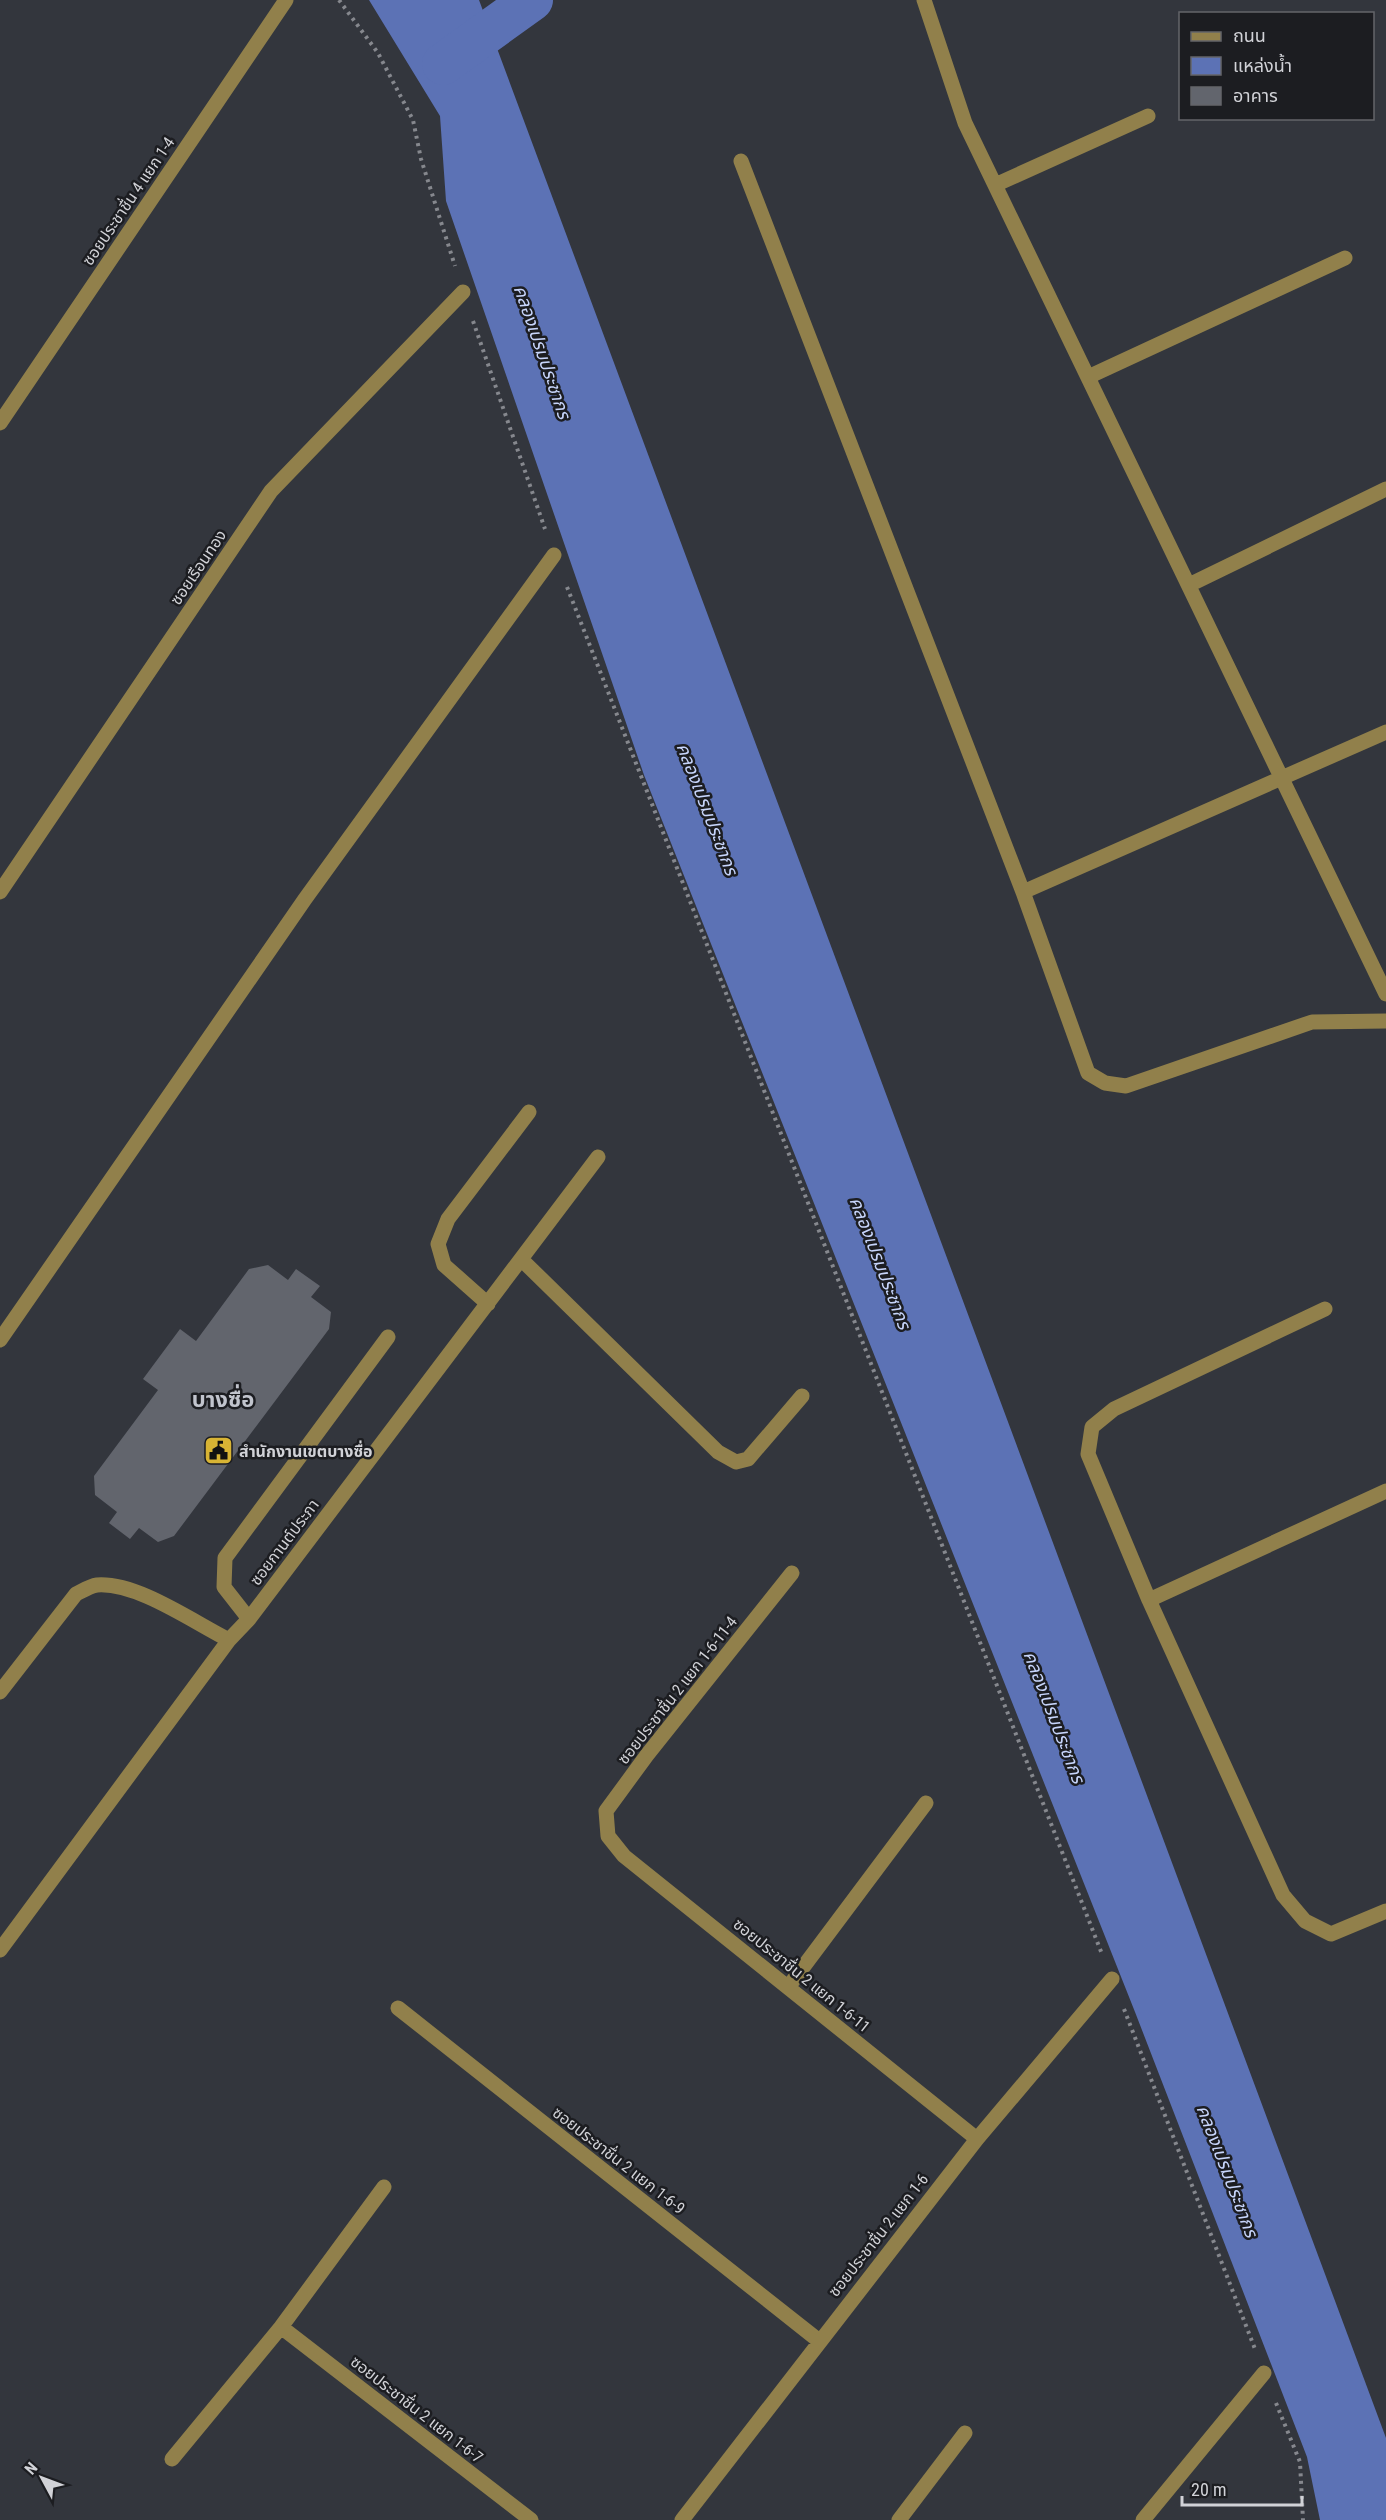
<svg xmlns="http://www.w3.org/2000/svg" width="1386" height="2520" viewBox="0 0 1386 2520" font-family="'Roboto Condensed','Noto Sans Thai',sans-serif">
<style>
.water{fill:#5c72b5}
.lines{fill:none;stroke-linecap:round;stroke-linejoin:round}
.canal{stroke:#5c72b5;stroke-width:42}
.building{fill:#62656d}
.path{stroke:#86888e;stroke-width:4;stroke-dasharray:3 4.5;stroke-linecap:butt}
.minor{stroke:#91804b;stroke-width:15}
.labels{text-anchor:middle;stroke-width:5;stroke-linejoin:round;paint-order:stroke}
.street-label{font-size:16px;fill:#d1d2d7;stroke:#1c1d21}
.poi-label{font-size:16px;font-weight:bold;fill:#d1d2d7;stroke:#1c1d21;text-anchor:start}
.water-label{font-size:18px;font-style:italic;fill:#c7d5fb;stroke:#1c1d21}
.district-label{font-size:22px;font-weight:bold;fill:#c1c4cd;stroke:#1c1d21}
</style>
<rect width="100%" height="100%" fill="#33363d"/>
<path class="water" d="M369,0H479L1386,2438V2520H1320L1307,2457L1135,2012L644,775L446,201L440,116Z"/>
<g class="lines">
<path class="canal" d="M443,64L532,0"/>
</g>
<path class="building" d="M268,1265L288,1280L296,1269L320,1286L311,1297L331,1312L329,1329L174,1536L158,1542L139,1528L130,1539L109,1523L117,1512L95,1495L94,1476L158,1390L143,1379L180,1329L196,1341L249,1269Z"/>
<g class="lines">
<path class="path" d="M339,0L378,53L413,120L421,159L455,266
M473,321L545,529
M567,587L1102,1954
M1124,2009L1255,2349
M1276,2403L1300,2462L1303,2520"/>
<path class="minor" d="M924,0L965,123L1386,994
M741,161L1023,892L1088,1073L1105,1083L1126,1086L1312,1022L1386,1021
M995,185L1148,116
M1088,377L1345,258
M0,423L286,0
M1189,585L1386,489
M0,892L271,491L463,292
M1023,892L1386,732
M522,1260L718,1452L736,1462L748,1459L802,1396
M488,1304L444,1265L438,1244L448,1219L529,1112
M1325,1309L1114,1409L1092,1427L1088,1454L1149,1600L1283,1895L1305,1921L1331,1934L1386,1911
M0,1340L305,899L554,555
M792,1573L647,1755L606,1811L608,1836L624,1856L977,2139
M1149,1600L1386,1491
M249,1619L224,1587L225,1558L388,1337
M0,1692L76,1594C82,1591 90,1586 97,1585C137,1582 193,1622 229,1640
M0,1950L229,1640L249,1619L598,1157
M789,1986L926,1803
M398,2008L818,2340
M281,2327L531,2520
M172,2459L281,2327L384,2187
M682,2520L977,2139L1112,1979
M899,2520L965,2433
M1143,2520L1264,2373"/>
</g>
<defs>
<symbol id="civic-square" viewBox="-11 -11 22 22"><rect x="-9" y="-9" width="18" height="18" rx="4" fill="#d8b434" stroke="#1c1d21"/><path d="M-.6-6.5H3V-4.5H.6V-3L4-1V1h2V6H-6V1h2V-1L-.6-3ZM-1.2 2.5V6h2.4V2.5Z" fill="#111"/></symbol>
</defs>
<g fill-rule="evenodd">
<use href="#civic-square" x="202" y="1434" width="33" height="33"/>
</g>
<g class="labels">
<g class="street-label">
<text transform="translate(128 201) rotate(-56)" y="6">ซอยประชาชื่น 4 แยก 1-4</text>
<text transform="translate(198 567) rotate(-56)" y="6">ซอยเรือนทอง</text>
<text transform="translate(284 1542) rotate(-53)" y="6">ซอยกานต์ประภา</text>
<text transform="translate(677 1690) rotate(-52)" y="6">ซอยประชาชื่น 2 แยก 1-6-11-4</text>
<text transform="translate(802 1975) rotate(39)" y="6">ซอยประชาชื่น 2 แยก 1-6-11</text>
<text transform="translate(619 2160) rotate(38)" y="6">ซอยประชาชื่น 2 แยก 1-6-9</text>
<text transform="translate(878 2235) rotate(-52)" y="6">ซอยประชาชื่น 2 แยก 1-6</text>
<text transform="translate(417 2409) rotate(38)" y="6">ซอยประชาชื่น 2 แยก 1-6-7</text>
</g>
<g class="poi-label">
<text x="239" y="1457">สำนักงานเขตบางซื่อ</text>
</g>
<g class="water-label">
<text transform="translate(542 352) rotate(71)" y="6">คลองเปรมประชากร</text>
<text transform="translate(707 809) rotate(69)" y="6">คลองเปรมประชากร</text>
<text transform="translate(880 1263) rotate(69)" y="6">คลองเปรมประชากร</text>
<text transform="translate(1054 1717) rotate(69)" y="6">คลองเปรมประชากร</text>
<text transform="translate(1227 2171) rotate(69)" y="6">คลองเปรมประชากร</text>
</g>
<g class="district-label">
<text x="223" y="1407">บางซื่อ</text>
</g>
</g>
<rect x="1179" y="12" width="195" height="108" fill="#1c1d21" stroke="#64656a" stroke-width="1.5"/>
<rect x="1191" y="32" width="30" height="9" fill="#91804b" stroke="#64656a" stroke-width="1.5"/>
<text x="1233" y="42" font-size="18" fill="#d1d2d7">ถนน</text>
<rect x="1191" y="57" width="30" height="18" fill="#5c72b5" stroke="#64656a" stroke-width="1.5"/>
<text x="1233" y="72" font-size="18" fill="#d1d2d7">แหล่งน้ำ</text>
<rect x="1191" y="87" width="30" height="18" fill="#62656d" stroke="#64656a" stroke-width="1.5"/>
<text x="1233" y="102" font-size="18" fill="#d1d2d7">อาคาร</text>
<g transform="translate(42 2478) rotate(311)" stroke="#1c1d21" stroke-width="4.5" paint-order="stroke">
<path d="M0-4.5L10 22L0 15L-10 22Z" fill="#d1d2d7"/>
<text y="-9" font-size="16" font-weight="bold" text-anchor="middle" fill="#d1d2d7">N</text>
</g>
<path d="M1182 2496v9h120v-9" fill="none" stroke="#d1d2d7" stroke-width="3"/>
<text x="1191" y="2496" font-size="18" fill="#d1d2d7" stroke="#1c1d21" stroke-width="4.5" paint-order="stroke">20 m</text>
</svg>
